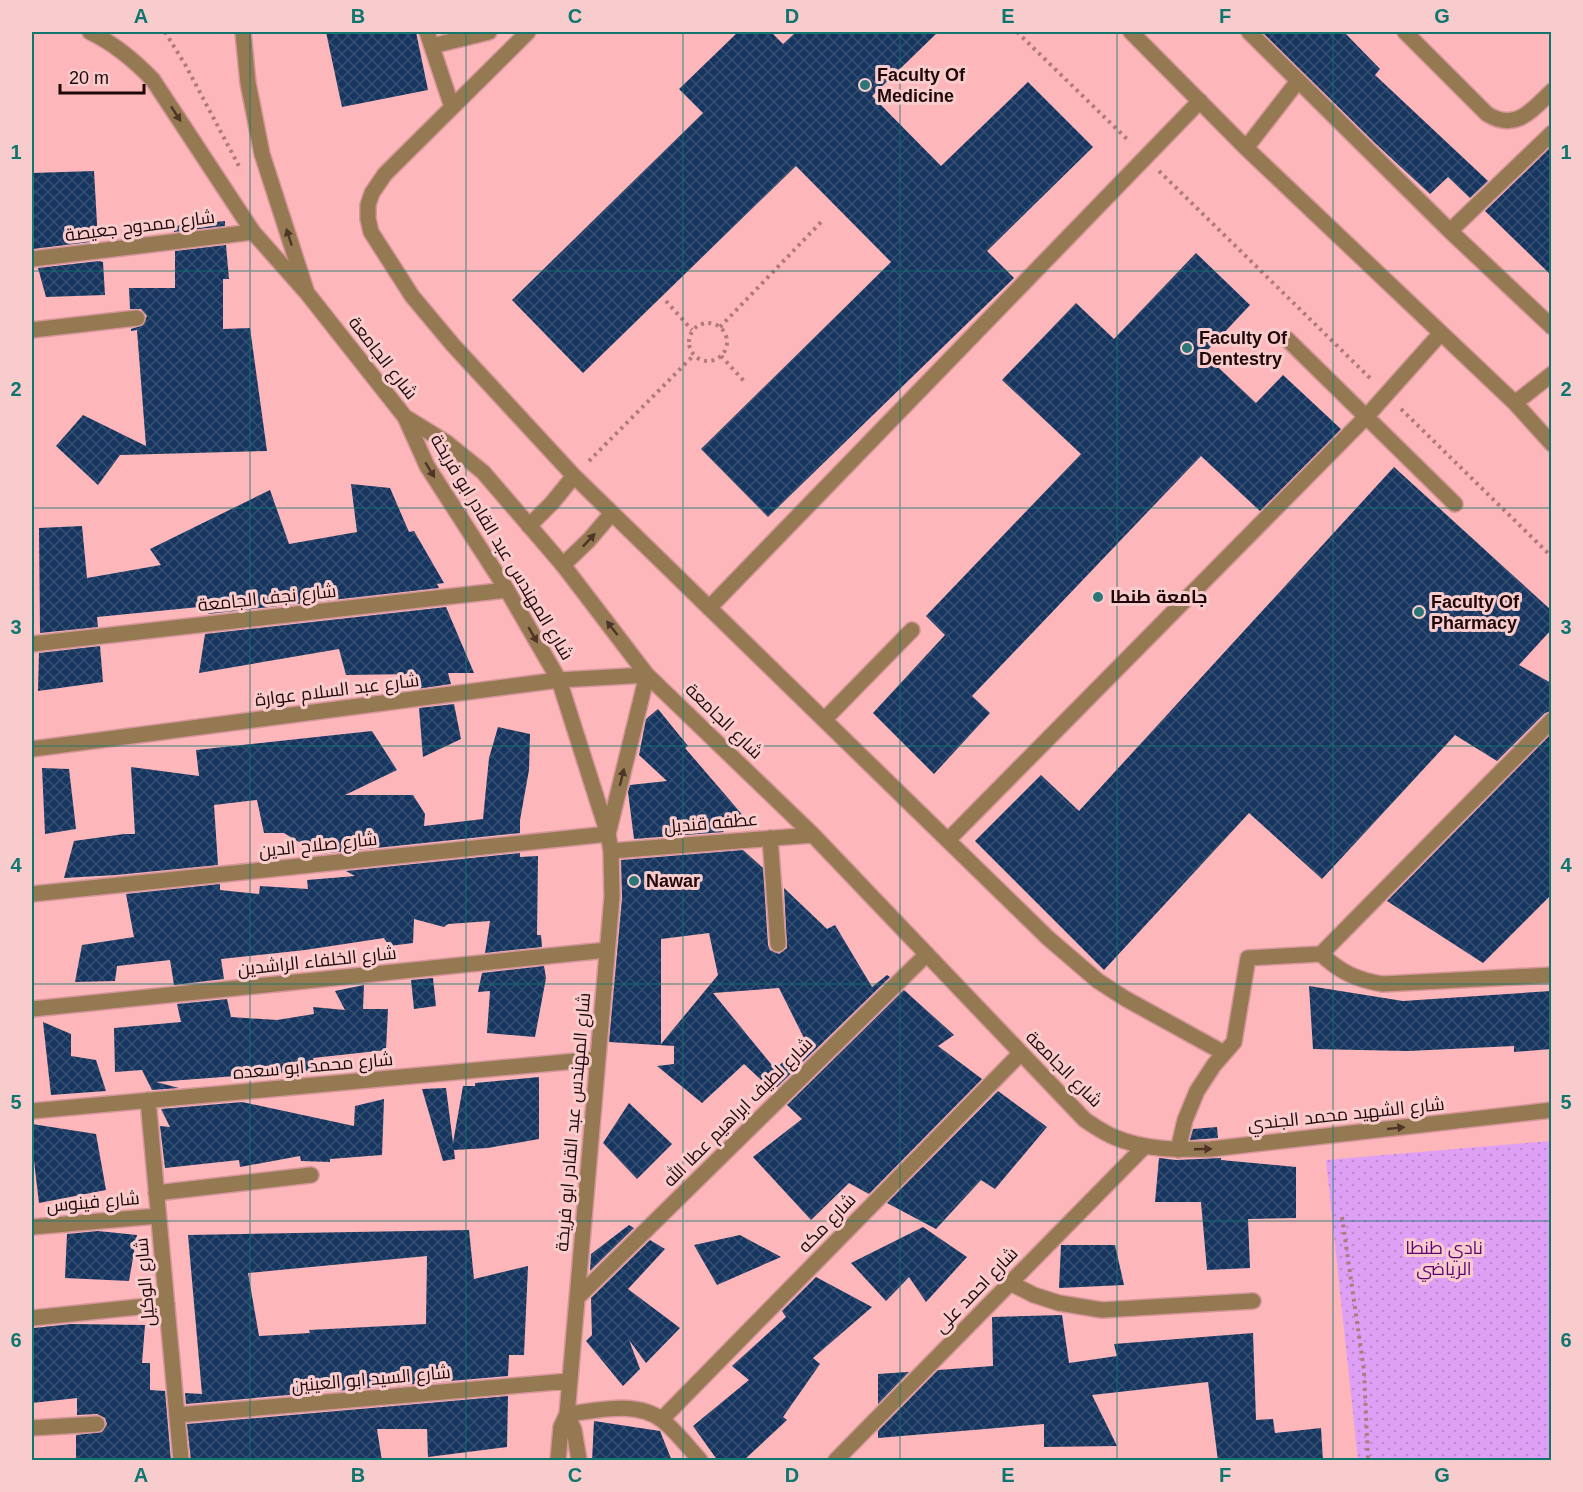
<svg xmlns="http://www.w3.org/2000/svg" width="1583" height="1492" viewBox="0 0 1583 1492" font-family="Helvetica,Cairo,sans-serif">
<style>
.park{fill:url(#park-dots)}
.building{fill:url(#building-cross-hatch);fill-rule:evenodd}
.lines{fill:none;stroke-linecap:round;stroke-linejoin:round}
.lane-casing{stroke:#d59699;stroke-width:18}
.street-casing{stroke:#d59699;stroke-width:18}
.path{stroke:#b07a7c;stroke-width:4;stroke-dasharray:3 4.5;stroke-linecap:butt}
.lane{stroke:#947953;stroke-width:15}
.street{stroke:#947953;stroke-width:15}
.oneway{fill:#4e3527}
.grid{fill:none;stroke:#0f766e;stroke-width:1.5;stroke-opacity:0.55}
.poi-dot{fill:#2c7677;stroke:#f8cccd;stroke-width:2}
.labels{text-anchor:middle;stroke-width:6;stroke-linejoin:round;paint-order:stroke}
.poi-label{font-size:18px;font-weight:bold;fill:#1f0709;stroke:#f8cccd;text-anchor:start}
.street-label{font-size:18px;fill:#1f0709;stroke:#f8cccd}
.park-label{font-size:18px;fill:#5d0475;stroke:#f8cccd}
.neatline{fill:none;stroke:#0f766e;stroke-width:2}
.grid-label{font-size:20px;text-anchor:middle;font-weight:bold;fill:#0f766e}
</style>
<defs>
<pattern id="park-dots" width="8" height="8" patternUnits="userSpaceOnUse" patternTransform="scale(1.5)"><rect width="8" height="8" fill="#dea0f5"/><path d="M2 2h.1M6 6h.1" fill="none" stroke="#be88d1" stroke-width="1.8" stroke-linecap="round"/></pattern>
<pattern id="building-cross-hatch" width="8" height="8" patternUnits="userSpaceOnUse" patternTransform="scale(1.5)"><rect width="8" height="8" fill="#163660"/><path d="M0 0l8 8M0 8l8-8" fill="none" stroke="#374f71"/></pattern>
</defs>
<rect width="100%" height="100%" fill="#fdb6b9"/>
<path class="park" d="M1551,1141V1460H1358L1326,1160Z"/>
<path class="building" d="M326,32H416L428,90L342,107Z
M738,32H771L783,44L796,32H938L872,96L941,166L1028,82L1093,147L987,251L1014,278L768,517L701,449L891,262L796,166L583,373L512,300L703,113L679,89Z
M1262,32H1344L1380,69L1375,75L1488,181L1470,198L1448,177L1430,194L1376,144Z
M1551,147V275L1485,211Z
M94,171L98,241L33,249L32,242V173Z
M225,221V226L174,232V226Z
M226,245L229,279H223V329L250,328L267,451L120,455L98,485L56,446L83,415L146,446L137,330L131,331V329L143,325L147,316L141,309H130L129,288H175V251Z
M1196,253L1250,305L1204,354L1256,403L1283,375L1341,429L1260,511L1201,456L972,696L990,713L934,774L873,713L945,635L926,616L1081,454L1002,380L1076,303L1114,339Z
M99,261L103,262L105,295L46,297L38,268Z
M1394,467L1551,610V630L1519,665L1551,683V711L1545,713L1497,761L1455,735L1322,879L1249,813L1104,970L975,841L1041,775L1079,811Z
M351,484L390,488L409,532L414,531L444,583L437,584L439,588L208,614L209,606L97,617L98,627L40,633L39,528L82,526L87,578L161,565L150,549L270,490L289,544L357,532Z
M446,607L474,673H448L451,684L417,689L415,674L346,675L339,649L199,673L205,634Z
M100,646L103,682L38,691L39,653Z
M454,704L461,739L423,757L419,708Z
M658,709L688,746L685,748L752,826L720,828L724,832L634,839L628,792L630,785L667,781L639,755L646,719Z
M498,727L530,734L529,770L520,820V833L319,854L284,833H264L257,800L214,805L218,865L116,875L64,878L74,841L124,834H135L131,767L199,776L196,750L372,731L397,770L345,795H413L425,814L424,826L483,819L489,758Z
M1551,734V895L1483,963L1387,901Z
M42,768L69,769L76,829L45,834Z
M743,850L763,868L768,945L770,950L779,954L787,948L784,888L827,929L835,925L872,987L887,975L890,977L773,1091L744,1064L702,1103L657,1066L674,1064V1046L609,1042L622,898L621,860ZM709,933L718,975L661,1044V939ZM779,988L806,1042L775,1069L713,993Z
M520,853V857L538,856L537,935H541L542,947L485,953L490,921L448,924L444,927L414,919L413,943L389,946L384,938L305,950L221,959L224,979L174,985L170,960L117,966L115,981L75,982L82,945L134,937L126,894L220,884V890L259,894L260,886L308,889L307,880L355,876L346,871Z
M544,966L546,978L535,1037L487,1033L490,991L478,992L482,973Z
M433,978L436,1006L414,1009L411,980Z
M364,985L363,1009H388L386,1050L313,1058L316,1070L156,1082L179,1088L152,1090L142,1070L115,1072L114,1028L181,1022L177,1004L227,999L231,1017L277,1020L314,1014L313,1007L345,1010L335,991Z
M1309,986L1403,1001L1551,991V1049L1514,1052V1046L1408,1051L1313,1049Z
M904,990L954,1035L938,1046L982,1079L869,1194L849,1183L811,1220L753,1157L802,1119L787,1105Z
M43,1022L71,1034V1056L96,1060L106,1091L51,1095Z
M539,1077V1139L488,1148L454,1150L455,1159L443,1161L422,1089L446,1088L453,1143L463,1086H475V1083Z
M998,1091L1047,1127L995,1189L981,1180L936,1229L887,1203Z
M384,1099L382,1155L330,1159V1162L301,1161L300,1156L240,1167L239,1160L165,1168L160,1126L170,1127L161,1109L242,1102L354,1126L355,1106Z
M629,1103L672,1144L637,1179L603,1143Z
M32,1124L96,1134L106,1190L39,1203L32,1144Z
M1217,1127L1218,1138L1190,1140L1193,1129Z
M1159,1158L1176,1160L1221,1158V1160L1296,1167V1218L1248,1219L1250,1268L1207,1270L1201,1202H1155Z
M629,1225L634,1228L590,1271L591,1254Z
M923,1227L967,1257L926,1302L909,1277L886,1301L851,1263Z
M469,1230L474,1279L528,1266L524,1355H509L508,1376L186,1404L185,1393L202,1394L188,1235ZM427,1256L426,1324L309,1330L310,1333L259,1336L248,1273Z
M98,1231L137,1235L129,1281L65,1278L67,1234Z
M740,1235L781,1257L717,1285L694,1245Z
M650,1240L665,1249L628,1289L680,1328L646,1363L629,1340L640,1369L623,1386L586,1341L592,1335L591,1298Z
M1061,1245H1115L1124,1285L1059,1288Z
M816,1277L872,1307L813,1358L820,1364L783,1417L787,1420L743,1461H718L693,1426L749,1380L732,1366L786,1317L782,1311Z
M1062,1315L1069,1363L1117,1356L1114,1344L1253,1333L1256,1420L1273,1419L1275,1433L1321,1428L1323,1461H1218L1208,1382L1092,1395L1117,1446L1044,1447V1424L878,1438V1431L938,1370L993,1366L992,1317Z
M71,1324L145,1325L142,1363H150V1390L165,1391L171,1461H76V1435L102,1432L107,1424L105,1418L97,1414L77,1415V1398L32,1403L34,1328Z
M907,1372H909L878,1404V1374Z
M508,1396L507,1447L428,1457L427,1429H377L382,1461H191L187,1424Z
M594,1421L660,1431L672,1461H592Z"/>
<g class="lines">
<defs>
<path id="lane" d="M427,32L452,107
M528,32L385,174L372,193L368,205V219L371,232L412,296L453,345L574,476L1048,938L1098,981L1126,999L1224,1053
M1131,32L1246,148L1515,403L1552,444
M1249,32L1450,231L1552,327
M1405,32L1487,114C1516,132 1532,110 1552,91
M432,46L489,32
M1246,148L1298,81
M1450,231L1552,133
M32,330L137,318
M1287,339L1455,504
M1515,403L1552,374
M529,526L552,503L574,476
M563,565L589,540L612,513
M709,608L1200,101
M824,720L912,630
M948,840L1367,416L1441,333
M1321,954C1340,972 1357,980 1383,984L1552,975
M1178,1150L1185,1120L1197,1091L1214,1065L1234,1042L1248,958L1321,954L1552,720
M1010,1283L1034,1295L1059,1303L1102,1310L1253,1301"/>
<path id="street" d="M90,32C115,44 134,60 153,80L253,232L307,293L405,417L447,443L483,472L563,565L647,675L813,835L1085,1120C1094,1126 1104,1133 1114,1137C1144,1150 1178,1150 1211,1149L1552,1110
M243,32L248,83L262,154L306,290
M32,259L253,232
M405,417L427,466L507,590L559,680L608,834L611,851L612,897L567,1414L561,1427L558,1460
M32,644L507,590
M32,749L559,680L647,675
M608,834L647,675
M770,838L778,944
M611,851L813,835
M32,894L608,834
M32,1009L607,950
M148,1100L181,1460
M32,1111L598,1059
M156,1193L311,1175
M32,1227L158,1216
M577,1298L927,954
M32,1318L167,1304
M567,1414C596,1411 636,1400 662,1420C676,1431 688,1447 700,1460
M567,1414L574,1430L579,1460
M177,1415L569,1381
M662,1419L1021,1053
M32,1428L97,1424
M836,1460L1144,1147"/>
</defs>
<use href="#lane" class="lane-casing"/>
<use href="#street" class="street-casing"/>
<path class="path" d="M165,32L186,66L241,170
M1017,32L1130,142
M1159,171L1372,380
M666,301L692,330
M689 342a19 19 0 1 1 38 0a19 19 0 1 1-38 0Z
M720,327L824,219
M721,356L744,381
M1401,409L1552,557
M589,461L694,355
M1342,1217L1364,1371L1368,1460"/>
<use href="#lane" class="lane"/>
<use href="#street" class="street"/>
</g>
<defs><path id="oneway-solid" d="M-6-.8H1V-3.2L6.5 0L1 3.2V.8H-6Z" transform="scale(1.5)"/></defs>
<g class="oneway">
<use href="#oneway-solid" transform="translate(176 114) rotate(57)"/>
<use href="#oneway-solid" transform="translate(289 237) rotate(-108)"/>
<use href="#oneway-solid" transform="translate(430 470) rotate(59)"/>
<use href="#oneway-solid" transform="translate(589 540) rotate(-47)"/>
<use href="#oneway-solid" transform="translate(612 628) rotate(-128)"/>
<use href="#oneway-solid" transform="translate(533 635) rotate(60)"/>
<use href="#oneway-solid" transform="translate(622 777) rotate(-76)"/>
<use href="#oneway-solid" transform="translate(1396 1128) rotate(-6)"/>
<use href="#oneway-solid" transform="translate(1203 1149) rotate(-2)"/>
</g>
<path class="grid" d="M250,32V1460M466,32V1460M683,32V1460M900,32V1460M1117,32V1460M1333,32V1460M32,271H1552M32,508H1552M32,746H1552M32,984H1552M32,1221H1552"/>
<g class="poi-dot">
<circle cx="865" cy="85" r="6"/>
<circle cx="1187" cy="348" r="6"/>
<circle cx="1098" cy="597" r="6"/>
<circle cx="1419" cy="612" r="6"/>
<circle cx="634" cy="881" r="6"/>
</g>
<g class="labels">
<g class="poi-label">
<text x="877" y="81">Faculty Of<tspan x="877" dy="21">Medicine</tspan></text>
<text x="1199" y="344">Faculty Of<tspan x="1199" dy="21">Dentestry</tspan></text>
<text x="1110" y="603">جامعة طنطا</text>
<text x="1431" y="608">Faculty Of<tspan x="1431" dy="21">Pharmacy</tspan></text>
<text x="646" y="887">Nawar</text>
</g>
<g class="street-label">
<text transform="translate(140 226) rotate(-7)" y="6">شارع ممدوح جعيصة</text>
<text transform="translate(383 358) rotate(52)" y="6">شارع الجامعة</text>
<text transform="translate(502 547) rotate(59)" y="6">شارع المهندس عبد القادر ابو فريخة</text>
<text transform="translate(267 598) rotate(-6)" y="6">شارع نجف الجامعة</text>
<text transform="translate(337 690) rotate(-7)" y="6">شارع عبد السلام عوارة</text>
<text transform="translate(724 721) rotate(44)" y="6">شارع الجامعة</text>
<text transform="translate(711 823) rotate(-5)" y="6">عطفه قنديل</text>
<text transform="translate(318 845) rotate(-6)" y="6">شارع صلاح الدين</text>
<text transform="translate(317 961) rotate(-6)" y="6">شارع الخلفاء الراشدين</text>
<text transform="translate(313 1066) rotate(-5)" y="6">شارع محمد ابو سعده</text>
<text transform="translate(1064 1069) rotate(45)" y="6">شارع الجامعة</text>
<text transform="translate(738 1112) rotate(-45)" y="6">شارع لطيف ابراهيم عطا الله</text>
<text transform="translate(1346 1114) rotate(-6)" y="6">شارع الشهيد محمد الجندي</text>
<text transform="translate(573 1122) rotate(-85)" y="6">شارع المهندس عبد القادر ابو فريخة</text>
<text transform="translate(93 1202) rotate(-5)" y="6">شارع فينوس</text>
<text transform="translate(827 1223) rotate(-46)" y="6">شارع مكه</text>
<text transform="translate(145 1282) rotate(-95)" y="6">شارع الوكيل</text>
<text transform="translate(976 1290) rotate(-46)" y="6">شارع احمد على</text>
<text transform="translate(371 1379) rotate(-5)" y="6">شارع السيد ابو العينين</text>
</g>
<g class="park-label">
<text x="1444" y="1254">نادي طنطا<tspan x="1444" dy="21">الرياضي</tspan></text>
</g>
</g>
<rect width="1583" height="1492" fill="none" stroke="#f8cccd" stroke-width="66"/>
<path d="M60 84v9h84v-9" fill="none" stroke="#1f0709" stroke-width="3"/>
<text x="69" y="84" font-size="18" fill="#1f0709" stroke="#f8cccd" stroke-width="4.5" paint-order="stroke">20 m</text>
<rect x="33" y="33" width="1517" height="1426" class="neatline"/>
<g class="grid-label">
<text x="141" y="23">A</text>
<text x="358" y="23">B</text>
<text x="575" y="23">C</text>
<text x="792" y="23">D</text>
<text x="1008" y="23">E</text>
<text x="1225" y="23">F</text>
<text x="1442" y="23">G</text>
<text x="16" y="159">1</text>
<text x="1566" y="159">1</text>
<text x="16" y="396">2</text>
<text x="1566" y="396">2</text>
<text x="16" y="634">3</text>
<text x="1566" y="634">3</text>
<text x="16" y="872">4</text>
<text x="1566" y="872">4</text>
<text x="16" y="1109">5</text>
<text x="1566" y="1109">5</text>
<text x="16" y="1347">6</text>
<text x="1566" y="1347">6</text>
<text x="141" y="1482">A</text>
<text x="358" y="1482">B</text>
<text x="575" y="1482">C</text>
<text x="792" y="1482">D</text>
<text x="1008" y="1482">E</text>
<text x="1225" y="1482">F</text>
<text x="1442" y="1482">G</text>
</g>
</svg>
